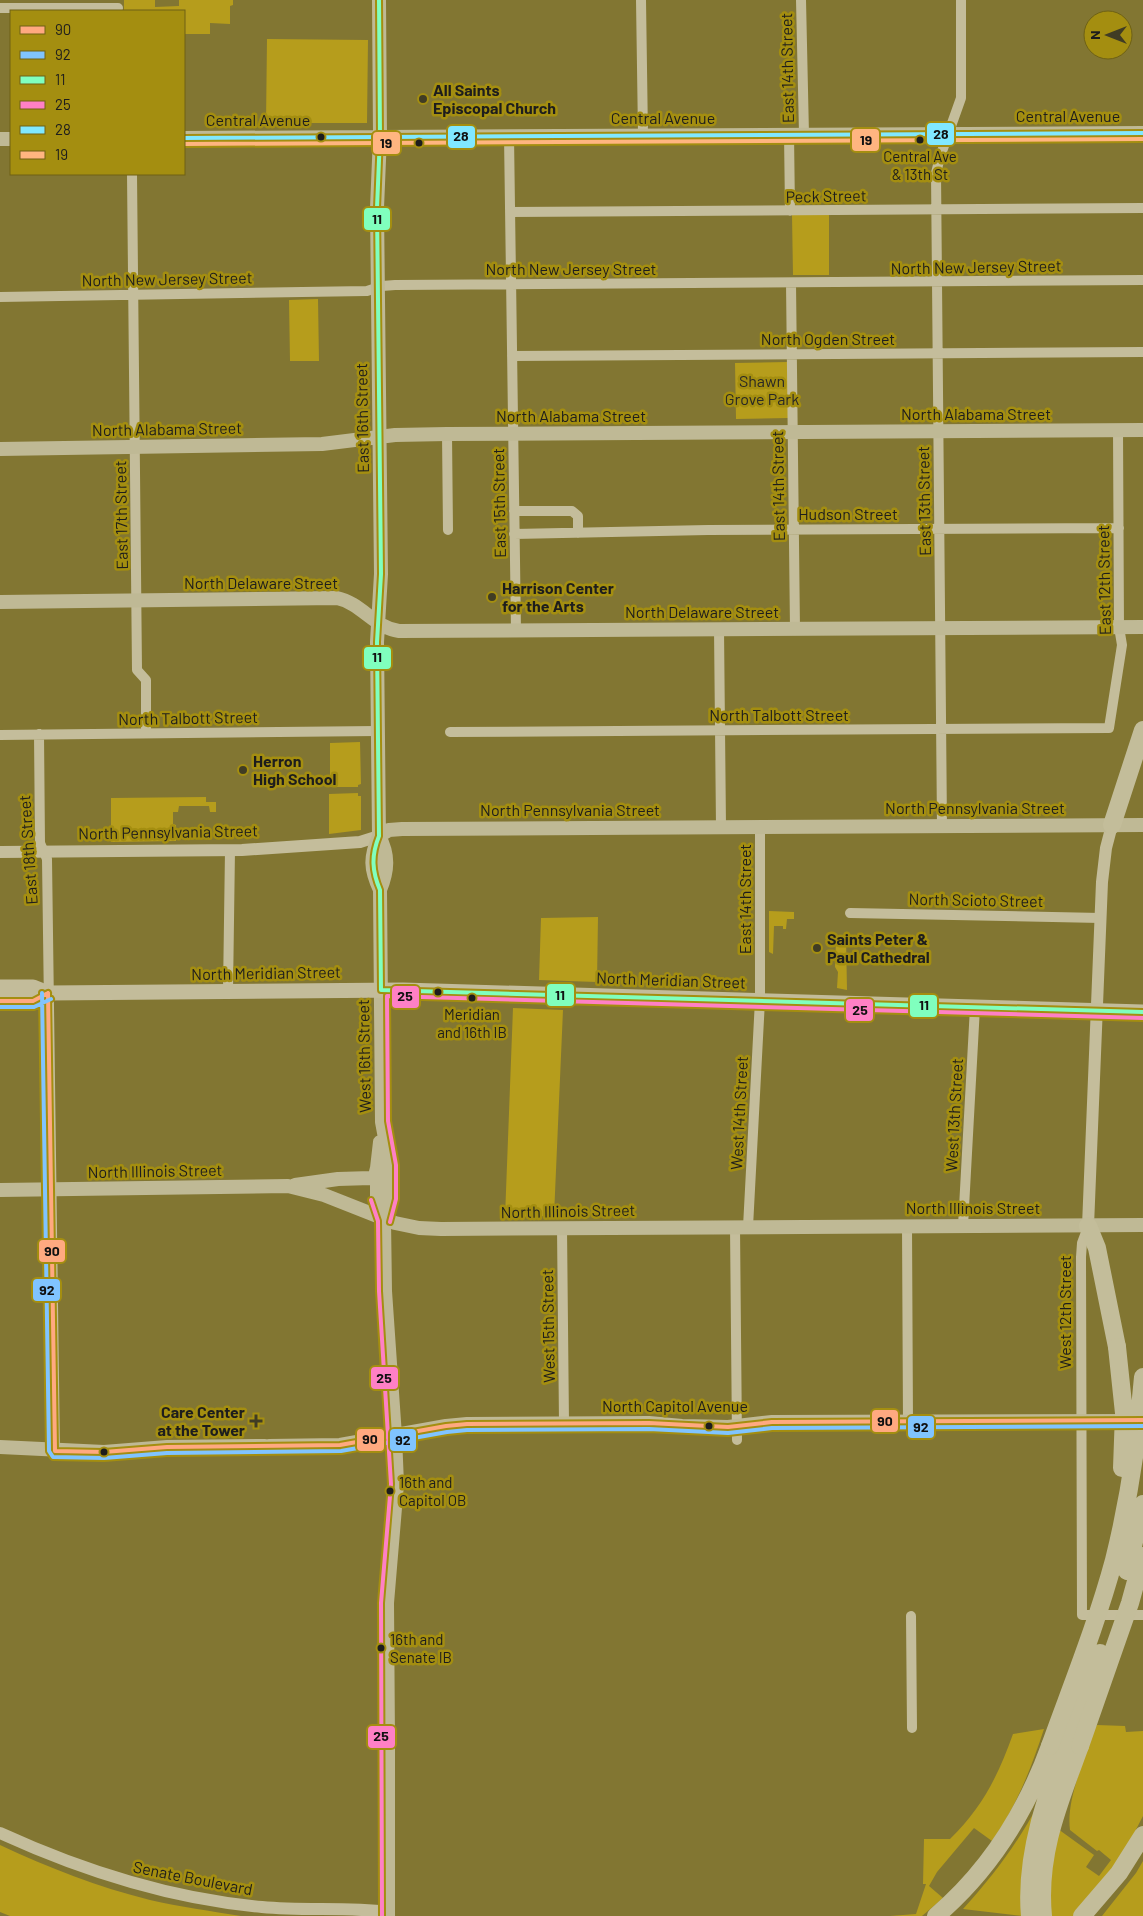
<svg xmlns="http://www.w3.org/2000/svg" width="1143" height="1916" viewBox="0 0 1143 1916" font-family="Barlow,sans-serif">
<style>
.green{fill:#b69d1c}
.lines{fill:none;stroke-linecap:round;stroke-linejoin:round}
.minor{stroke:#c4bd9b;stroke-width:10}
.tertiary{stroke:#c4bd9b;stroke-width:12}
.secondary{stroke:#bfb995;stroke-width:14}
.primary{stroke:#c3bc9a;stroke-width:15}
.motorway{stroke:#c3bd9a;stroke-width:18}
.motorway-bridge{stroke:#c3bd9a;stroke-width:18}
.bus-1-casing{stroke:#a48e10;stroke-width:8}
.bus-2-casing{stroke:#a48e10;stroke-width:8}
.bus-3-casing{stroke:#a48e10;stroke-width:8}
.bus-4-casing{stroke:#a48e10;stroke-width:8}
.bus-5-casing{stroke:#a48e10;stroke-width:8}
.bus-6-casing{stroke:#a48e10;stroke-width:8}
.bus-1{stroke:#ffa980;stroke-width:4}
.bus-2{stroke:#80c4ff;stroke-width:4}
.bus-3{stroke:#80ffbe;stroke-width:4}
.bus-4{stroke:#ff80c5;stroke-width:4}
.bus-5{stroke:#80e8ff;stroke-width:4}
.bus-6{stroke:#ffb580;stroke-width:4}
.poi-dot{fill:#403c24;stroke:#a48e10;stroke-width:2}
.bus-dot{fill:#1d1d1d;stroke:#a48e10;stroke-width:2}
.labels{text-anchor:middle;stroke-width:5;stroke-linejoin:round;paint-order:stroke}
.bus-label{font-size:15px;fill:#1d1d1d;stroke:#a48e10}
.street-label{font-size:16px;fill:#1d1d1d;stroke:#a48e10}
.poi-label{font-size:16px;font-weight:bold;fill:#1d1d1d;stroke:#a48e10;text-anchor:start}
.park-label{font-size:16px;fill:#292825;stroke:#a48e10}
.line-badge{stroke:#a48e10;stroke-width:2}
.pale-badge-label{font-size:14px;text-anchor:middle;font-weight:bold;fill:#111}
</style>
<rect width="100%" height="100%" fill="#827632"/>
<path class="green" d="M124,0H155V7L179,6V0H233V5L230,6V24L210,23V34H184V11H124Z
M267,39L368,40L367,123H266Z
M792,215H829V275H793Z
M318,299L319,361H290L289,300Z
M788,362V418L736,419L735,363Z
M360,742L361,784L358,785V787H330V743Z
M358,793V796H361V830L329,834V794Z
M206,797V802H216V812H210L209,806H179L178,812H173V824L176,825V841L111,842V798Z
M769,911L794,912V919H787L786,929H783V926H774L773,954L769,952Z
M598,917L597,982L539,980L541,918Z
M838,937H846L847,990L837,988L838,972L835,967L836,939Z
M513,1008L563,1010L554,1216L505,1217Z
M1097,1725L1125,1726L1126,1732L1143,1731V1816L1128,1845L1112,1869L1078,1911L1073,1916H1049L1047,1900L1058,1829L1094,1855L1086,1867L1099,1876L1111,1860L1099,1850L1097,1851L1070,1830C1066,1800 1084,1762 1092,1733Z
M1044,1729C1031,1769 1016,1807 992,1841L974,1828L937,1872L929,1886L943,1898L922,1916H890L916,1914L926,1884H923L924,1839H950C982,1808 998,1776 1013,1734Z
M1039,1803L1023,1916L963,1909C993,1876 1018,1843 1039,1803Z
M0,1845C49,1868 98,1887 150,1900C180,1907 211,1911 241,1916H10L0,1912Z
M1143,1861V1916H1102L1136,1873Z"/>
<g class="lines">
<path class="minor" d="M641,0L643,135
M801,0L804,134
M0,8H118
M789,134L790,211
M509,136L516,631
M132,174L137,670L146,680V733
M510,212L1143,208
M791,283L795,629
M0,297L367,291L382,286L395,285L1143,280
M512,356L1143,352
M447,434L448,530
M514,511H572L578,516V533
M514,534L708,530L1119,528
M719,629L721,827
M450,732L1109,728L1122,645L1119,627L1118,430
M39,734L40,843L47,859L55,1451
M0,735L377,731
M942,826L936,173L940,157L961,98V0
M850,913L1101,918
M228,991L230,850
M907,1226L908,1422
M963,1226L975,1007
M735,1227L737,1440
M748,1227L760,1000V827
M1088,1227L1082,1243L1081,1257L1082,1615H1143
M562,1228L564,1423
M911,1616L912,1728"/>
<path class="tertiary" d="M0,852L242,850L360,842L379,836
M1088,1226L1102,882L1106,848L1112,825
M0,1833C83,1871 171,1899 262,1907C304,1911 346,1907 388,1912"/>
<path class="secondary" d="M379,0L380,136L377,208L381,574L377,642L379,836C370,857 370,869 380,890L382,1122L390,1165V1198L384,1220
M184,138L1143,133
M0,139H11
M0,449L322,444L395,435L447,434L1143,430
M0,602L337,598C361,603 375,628 399,631L1143,627
M379,836L389,830L402,829L1143,825
M379,836C389,855 388,870 380,890
M380,1142L377,1168V1196L384,1220L385,1291L395,1436L397,1484L387,1603L388,1741
M295,1185L338,1179L371,1178L375,1176L377,1168
M0,1190L288,1186L324,1195L395,1223L419,1228L441,1229L1143,1225
M269,1446L340,1445L446,1426L467,1424L649,1423L682,1426L728,1427L772,1422L1134,1421
M0,1447L104,1452L167,1447L265,1446
M388,1748V1916"/>
<path class="primary" d="M0,987H33L48,993L403,990L1143,1012
M0,1001H33L48,993"/>
<path class="motorway" d="M1112,825L1143,730
M1088,1226L1097,1248L1117,1347
M936,1916C990,1870 1026,1812 1050,1746
M1030,1916C1023,1840 1060,1763 1085,1692
M1043,1916C1037,1854 1059,1803 1080,1746
M1082,1916L1119,1873L1143,1835"/>
<path class="motorway-bridge" d="M1117,1347L1124,1413L1122,1468
M1127,1571L1143,1504
M1085,1692L1100,1653
M1050,1746C1072,1685 1097,1623 1114,1560C1129,1500 1138,1439 1143,1377
M1080,1746L1130,1603L1143,1556"/>
<defs>
<path id="bus-1" d="M48,993L55,1451L104,1452L167,1447L340,1445L446,1426L467,1424L649,1423L728,1427L772,1422L1143,1420
M0,1001H33L48,993"/>
<path id="bus-2" d="M42,993L49,1451L53,1457L104,1458L167,1453L341,1451L447,1432L467,1430L649,1429L728,1433L772,1428L1143,1426
M0,1007H34L51,999"/>
<path id="bus-3" d="M379,0L380,136L377,208L381,574L377,642L379,836C371,856 372,871 380,890L381,990L1143,1012"/>
<path id="bus-4" d="M371,1200L378,1221L379,1291L391,1484L381,1603L382,1916
M390,1222L396,1199V1165L388,1121L387,996L1143,1018"/>
<path id="bus-5" d="M184,138L1143,133"/>
<path id="bus-6" d="M184,144L1143,139"/>
</defs>
<use href="#bus-1" class="bus-1-casing"/>
<use href="#bus-2" class="bus-2-casing"/>
<use href="#bus-3" class="bus-3-casing"/>
<use href="#bus-4" class="bus-4-casing"/>
<use href="#bus-5" class="bus-5-casing"/>
<use href="#bus-6" class="bus-6-casing"/>
<use href="#bus-1" class="bus-1"/>
<use href="#bus-2" class="bus-2"/>
<use href="#bus-3" class="bus-3"/>
<use href="#bus-4" class="bus-4"/>
<use href="#bus-5" class="bus-5"/>
<use href="#bus-6" class="bus-6"/>
</g>
<g class="poi-dot">
<circle cx="423" cy="99" r="5"/>
<circle cx="492" cy="597" r="5"/>
<circle cx="243" cy="770" r="5"/>
<circle cx="817" cy="948" r="5"/>
<path d="M253.5 1413.5h5v5h5v5h-5v5h-5v-5h-5v-5h5z"/>
</g>
<g class="bus-dot">
<circle cx="321" cy="137" r="4.5"/>
<circle cx="920" cy="140" r="4.5"/>
<circle cx="419" cy="143" r="4.5"/>
<circle cx="438" cy="992" r="4.5"/>
<circle cx="472" cy="998" r="4.5"/>
<circle cx="709" cy="1426" r="4.5"/>
<circle cx="104" cy="1452" r="4.5"/>
<circle cx="390" cy="1491" r="4.5"/>
<circle cx="381" cy="1648" r="4.5"/>
</g>
<g class="labels">
<g class="bus-label">
<text x="920" y="162">Central Ave<tspan x="920" dy="18">&amp; 13th St</tspan></text>
<text x="472" y="1020">Meridian<tspan x="472" dy="18">and 16th IB</tspan></text>
<text x="399" y="1488" text-anchor="start">16th and<tspan x="399" dy="18">Capitol OB</tspan></text>
<text x="390" y="1645" text-anchor="start">16th and<tspan x="390" dy="18">Senate IB</tspan></text>
</g>
<g class="street-label">
<text transform="translate(787 68) rotate(-91)" y="6">East 14th Street</text>
<text x="1068" y="122">Central Avenue</text>
<text x="663" y="124">Central Avenue</text>
<text x="258" y="126">Central Avenue</text>
<text transform="translate(826 196) rotate(-1)" y="6">Peck Street</text>
<text transform="translate(976 267) rotate(-1)" y="6">North New Jersey Street</text>
<text x="571" y="275">North New Jersey Street</text>
<text transform="translate(167 279) rotate(-1)" y="6">North New Jersey Street</text>
<text x="828" y="345">North Ogden Street</text>
<text x="976" y="420">North Alabama Street</text>
<text x="571" y="422">North Alabama Street</text>
<text transform="translate(362 418) rotate(-91)" y="6">East 16th Street</text>
<text transform="translate(167 429) rotate(-1)" y="6">North Alabama Street</text>
<text transform="translate(778 486) rotate(-91)" y="6">East 14th Street</text>
<text transform="translate(924 501) rotate(-91)" y="6">East 13th Street</text>
<text transform="translate(499 503) rotate(-91)" y="6">East 15th Street</text>
<text x="848" y="520">Hudson Street</text>
<text transform="translate(121 515) rotate(-91)" y="6">East 17th Street</text>
<text transform="translate(1104 580) rotate(-91)" y="6">East 12th Street</text>
<text x="261" y="589">North Delaware Street</text>
<text x="702" y="618">North Delaware Street</text>
<text x="779" y="721">North Talbott Street</text>
<text transform="translate(188 718) rotate(-1)" y="6">North Talbott Street</text>
<text x="975" y="814">North Pennsylvania Street</text>
<text x="570" y="816">North Pennsylvania Street</text>
<text transform="translate(168 832) rotate(-1)" y="6">North Pennsylvania Street</text>
<text transform="translate(28 850) rotate(-94)" y="6">East 18th Street</text>
<text transform="translate(745 899) rotate(-90)" y="6">East 14th Street</text>
<text transform="translate(976 900) rotate(1)" y="6">North Scioto Street</text>
<text transform="translate(266 973) rotate(-1)" y="6">North Meridian Street</text>
<text transform="translate(671 980) rotate(2)" y="6">North Meridian Street</text>
<text transform="translate(364 1056) rotate(-91)" y="6">West 16th Street</text>
<text transform="translate(739 1113) rotate(-87)" y="6">West 14th Street</text>
<text transform="translate(954 1115) rotate(-87)" y="6">West 13th Street</text>
<text transform="translate(155 1171) rotate(-1)" y="6">North Illinois Street</text>
<text x="973" y="1214">North Illinois Street</text>
<text transform="translate(568 1211) rotate(-1)" y="6">North Illinois Street</text>
<text transform="translate(1065 1312) rotate(-90)" y="6">West 12th Street</text>
<text transform="translate(548 1326) rotate(-91)" y="6">West 15th Street</text>
<text x="675" y="1412">North Capitol Avenue</text>
<text transform="translate(193 1878) rotate(11)" y="6">Senate Boulevard</text>
</g>
<g class="poi-label">
<text x="433" y="96">All Saints<tspan x="433" dy="18">Episcopal Church</tspan></text>
<text x="502" y="594">Harrison Center<tspan x="502" dy="18">for the Arts</tspan></text>
<text x="253" y="767">Herron<tspan x="253" dy="18">High School</tspan></text>
<text x="827" y="945">Saints Peter &amp;<tspan x="827" dy="18">Paul Cathedral</tspan></text>
<text x="245" y="1418" text-anchor="end">Care Center<tspan x="245" dy="18">at the Tower</tspan></text>
</g>
<g class="park-label">
<text x="762" y="387">Shawn<tspan x="762" dy="18">Grove Park</tspan></text>
</g>
</g>
<g class="line-badge">
<rect x="926" y="122" width="29" height="24" rx="5" fill="#80e8ff"/>
<rect x="447" y="125" width="29" height="24" rx="5" fill="#80e8ff"/>
<rect x="851" y="128" width="29" height="24" rx="5" fill="#ffb580"/>
<rect x="372" y="131" width="29" height="24" rx="5" fill="#ffb580"/>
<rect x="363" y="207" width="28" height="24" rx="5" fill="#80ffbe"/>
<rect x="363" y="646" width="29" height="24" rx="5" fill="#80ffbe"/>
<rect x="546" y="983" width="29" height="24" rx="5" fill="#80ffbe"/>
<rect x="391" y="985" width="29" height="24" rx="5" fill="#ff80c5"/>
<rect x="909" y="994" width="29" height="24" rx="5" fill="#80ffbe"/>
<rect x="845" y="998" width="29" height="24" rx="5" fill="#ff80c5"/>
<rect x="38" y="1239" width="28" height="24" rx="5" fill="#ffa980"/>
<rect x="32" y="1278" width="29" height="24" rx="5" fill="#80c4ff"/>
<rect x="370" y="1366" width="29" height="24" rx="5" fill="#ff80c5"/>
<rect x="871" y="1409" width="28" height="24" rx="5" fill="#ffa980"/>
<rect x="907" y="1415" width="28" height="24" rx="5" fill="#80c4ff"/>
<rect x="356" y="1428" width="29" height="24" rx="5" fill="#ffa980"/>
<rect x="389" y="1428" width="28" height="24" rx="5" fill="#80c4ff"/>
<rect x="367" y="1725" width="29" height="24" rx="5" fill="#ff80c5"/>
</g>
<g class="pale-badge-label">
<text x="941" y="139">28</text>
<text x="461" y="141">28</text>
<text x="866" y="145">19</text>
<text x="386" y="148">19</text>
<text x="377" y="224">11</text>
<text x="377" y="662">11</text>
<text x="560" y="1000">11</text>
<text x="405" y="1001">25</text>
<text x="924" y="1010">11</text>
<text x="860" y="1015">25</text>
<text x="52" y="1256">90</text>
<text x="47" y="1295">92</text>
<text x="384" y="1383">25</text>
<text x="885" y="1426">90</text>
<text x="921" y="1432">92</text>
<text x="370" y="1444">90</text>
<text x="403" y="1445">92</text>
<text x="381" y="1741">25</text>
</g>
<rect x="10" y="10" width="175" height="165" fill="#a48e10" stroke="#6e6115"/>
<rect x="20" y="26" width="25" height="8" fill="#ffa980" stroke="#6e6115"/>
<text x="55" y="35" font-size="15" fill="#1d1d1d">90</text>
<rect x="20" y="51" width="25" height="8" fill="#80c4ff" stroke="#6e6115"/>
<text x="55" y="60" font-size="15" fill="#1d1d1d">92</text>
<rect x="20" y="76" width="25" height="8" fill="#80ffbe" stroke="#6e6115"/>
<text x="55" y="85" font-size="15" fill="#1d1d1d">11</text>
<rect x="20" y="101" width="25" height="8" fill="#ff80c5" stroke="#6e6115"/>
<text x="55" y="110" font-size="15" fill="#1d1d1d">25</text>
<rect x="20" y="126" width="25" height="8" fill="#80e8ff" stroke="#6e6115"/>
<text x="55" y="135" font-size="15" fill="#1d1d1d">28</text>
<rect x="20" y="151" width="25" height="8" fill="#ffb580" stroke="#6e6115"/>
<text x="55" y="160" font-size="15" fill="#1d1d1d">19</text>
<g transform="translate(1108 35) rotate(270)"><circle r="24" fill="#a48e10" stroke="#6e6115"/>
<path d="M0-4L9 19L0 12L-9 19Z" fill="#403c24"/>
<text y="-8" font-size="14" font-weight="bold" text-anchor="middle" fill="#1d1d1d">N</text>
</g>
</svg>
